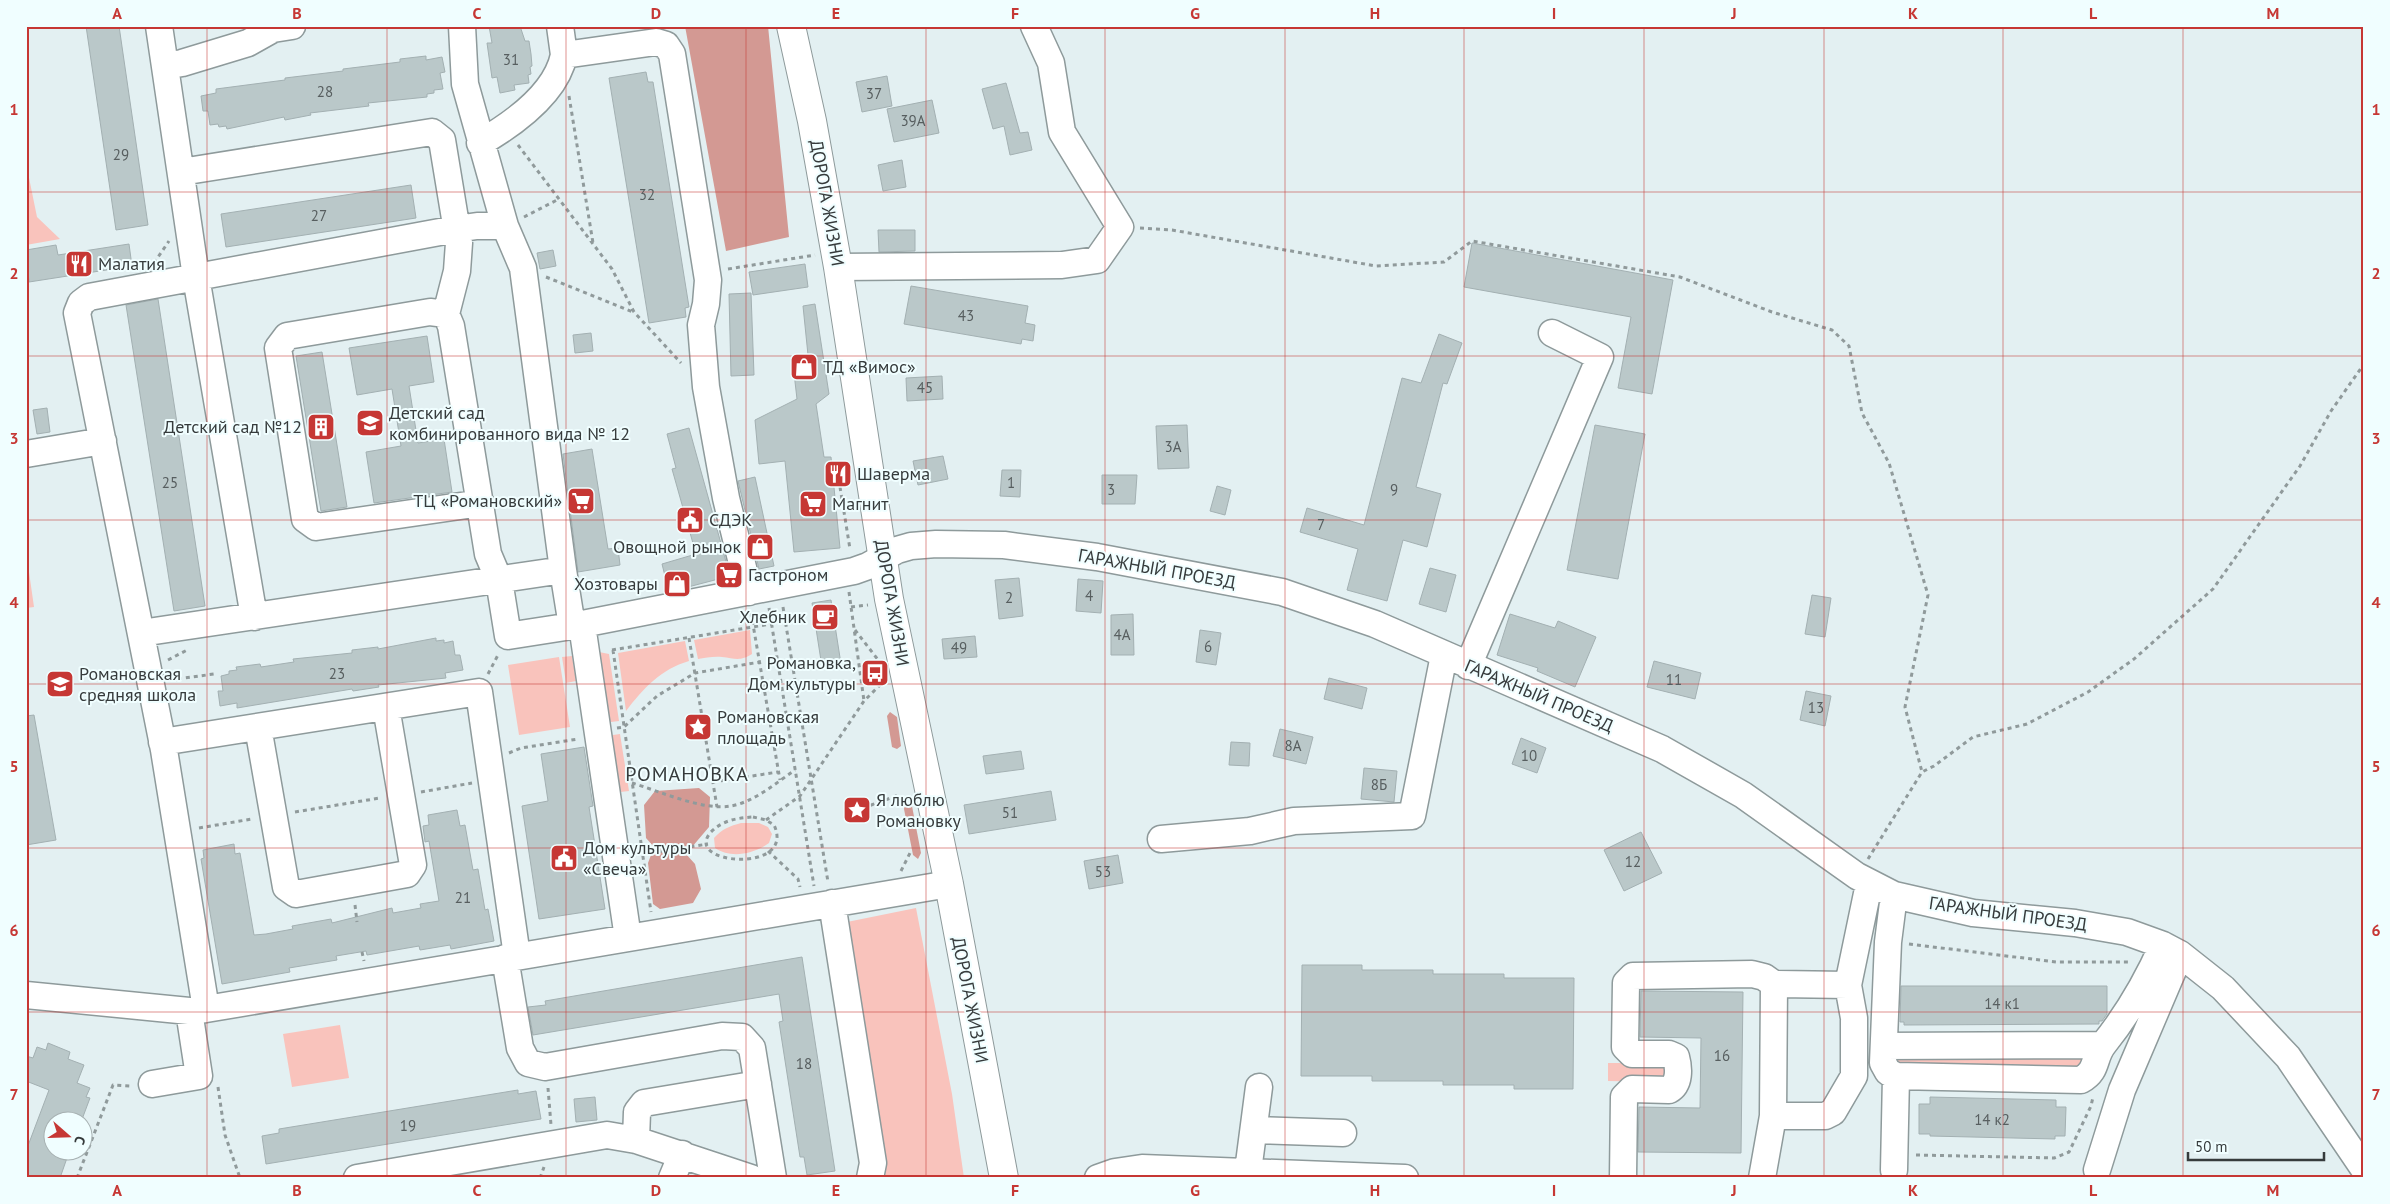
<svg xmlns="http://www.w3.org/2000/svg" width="2390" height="1204" viewBox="0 0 2390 1204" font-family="'PT Sans',sans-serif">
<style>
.green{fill:#f9c3bc}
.forest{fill:#d39993}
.building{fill:#bac8c9;stroke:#a3b0b2}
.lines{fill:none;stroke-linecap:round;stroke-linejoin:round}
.minor-casing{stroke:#8e9a9b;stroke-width:29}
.major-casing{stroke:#8e9a9b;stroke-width:30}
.path{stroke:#909a9b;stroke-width:3;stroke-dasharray:4 4;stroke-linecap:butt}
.minor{stroke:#fff;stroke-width:26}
.major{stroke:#fff;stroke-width:28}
.grid{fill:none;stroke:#c63734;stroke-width:1;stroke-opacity:0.55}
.labels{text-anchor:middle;stroke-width:4;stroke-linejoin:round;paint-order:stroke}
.number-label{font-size:15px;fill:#575e5f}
.street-label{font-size:18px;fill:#363b3c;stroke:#f0feff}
.poi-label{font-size:18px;fill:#363b3c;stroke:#f0feff;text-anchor:start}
.quarter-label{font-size:20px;letter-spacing:1px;fill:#363b3c;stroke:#f0feff}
.neatline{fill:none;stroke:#c63734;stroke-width:2}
.grid-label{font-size:16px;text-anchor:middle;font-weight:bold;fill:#c63734}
</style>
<rect width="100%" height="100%" fill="#e3f0f2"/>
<path class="green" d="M26,163L37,217L60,239L26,245Z
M26,551L34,607L26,608Z
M750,630L752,654C740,662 734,658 722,657C714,656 705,658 698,659L694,640Z
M685,641L689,661C661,669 643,689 626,711L618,653Z
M594,651L609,654L619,721L611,722L601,718Z
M572,656L576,681L566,683L562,657Z
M559,657L570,727L519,735L508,665Z
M620,734L629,791L612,793L604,741L613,735Z
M741,823H759L768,827L772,834L769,843C754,854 731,859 715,848L714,838C722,829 730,826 741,823Z
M916,908L952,1094L964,1178H886L847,922Z
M340,1025L349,1078L292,1087L283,1034Z
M2089,1054L2084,1070H1903L1897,1063L1899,1057Z
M1608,1063H1661L1666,1065L1667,1076L1661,1082L1608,1081Z"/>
<path class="forest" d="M685,26H768L789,237L726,251Z
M890,712L897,717L901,746L897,749L892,747L887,716Z
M699,788L710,797L709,827L686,854L695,864L701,889L693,903L660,909L653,904L648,863L654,847L646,838L644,805L655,791Z
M905,802L912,806L921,853L918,859L913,855L904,809Z"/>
<path class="building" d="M86,26H119L148,225L116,230Z
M489,26H520L525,41H529L531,54L532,66L530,67L531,74L528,75L529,83L514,85L515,90L500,93L497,77L492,78L487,43H492Z
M426,56V60L442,57L445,72L440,73L443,89L434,90V93L427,94V97L368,103L369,106L310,113L311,115L285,120L284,117L227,129L226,126L219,127L218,124L210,125L208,111H203L201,96L216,93V89L285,80V78L343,71V69L400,62V59Z
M646,72L648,82H653L689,307L685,308L686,317L649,323L609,78Z
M887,76L892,106L862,112L856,82Z
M1006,83L1020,133L1028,132L1032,150L1010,155L1004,126L993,129L982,89Z
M932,100L939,133L894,142L887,109Z
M902,160L906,187L883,191L878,165Z
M411,185L416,218L226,247L221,214Z
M878,230H915V251L879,252Z
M1472,243L1673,280L1652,394L1618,388L1631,317L1464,287Z
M129,244L132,266L29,282L26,250L56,245L58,255Z
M553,250L556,266L540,269L537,253Z
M805,264L808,287L753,295L749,272Z
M911,286L1028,306L1025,323L1035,325L1033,341L1022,339L1021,344L904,324Z
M751,293L754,375L731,376L729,294Z
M158,299L205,606L174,611L126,305Z
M815,304L829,394L816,404L824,457H831L840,548L794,552L785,461L759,464L755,420L797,399L792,356L808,355L803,306Z
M591,333L593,351L575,353L573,335Z
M1439,334L1462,343L1447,384L1443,383L1416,487L1441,494L1427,547L1403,540L1387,601L1347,590L1358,549L1300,532L1307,508L1364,525L1402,378L1421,383Z
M427,336L434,382L409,386L418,443L444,439L452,492L374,503L366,452L401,446L392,389L357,395L349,348Z
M322,352L347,507L321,511L296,356Z
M942,376L943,399L907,401L906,378Z
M47,408L50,432L37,434L33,410Z
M1187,425L1189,468L1158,469L1156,426Z
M1595,425L1645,434L1618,579L1567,570Z
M689,428L730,576L669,592L662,564L696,554L672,469L676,468L667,434Z
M592,449L608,549L618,548L620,565L578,572L563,454Z
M943,456L948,479L918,485L913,461Z
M1002,470H1021L1020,497L1000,496Z
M1102,475H1137L1135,504H1102Z
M755,477L774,566L759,569L738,481Z
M1217,486L1231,490L1225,515L1210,511Z
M1430,568L1456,575L1446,612L1419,604Z
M1019,578L1023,616L999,619L995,580Z
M1078,579L1103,581L1101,613L1076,611Z
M1812,595L1831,598L1825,637L1805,634Z
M831,600L841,664L822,667L812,603Z
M1133,614L1134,655H1111V615Z
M1510,614L1555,628L1558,621L1596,637L1575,687L1537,671L1538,668L1497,655Z
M1200,630L1221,633L1216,665L1196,662Z
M975,636L977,657L944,659L942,639Z
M436,638V641L444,640V643L453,641L455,655H460L463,670L445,673L446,678L378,685L379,687L353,691L352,689L237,708V703L220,706L218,691H223L221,676L229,674V671L237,670L236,667L260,664L261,667L294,662L293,659L352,653V650L378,647V649Z
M1654,661L1701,673L1695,699L1647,687Z
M1329,678L1367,688L1362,709L1324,699Z
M1806,691L1831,696L1825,726L1800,720Z
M34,715L56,840L26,845V716Z
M1280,729L1313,737L1306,764L1273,756Z
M1521,738L1546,748L1537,773L1512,764Z
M1231,742L1250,743L1249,766L1229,765Z
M584,747L593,806L589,807L605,909L539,919L522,806L548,801L541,754Z
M1021,751L1024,769L986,774L983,756Z
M1364,768L1397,771L1394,802L1361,799Z
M1051,791L1056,820L969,834L964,805Z
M457,810L460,826L465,825L473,870L478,869L485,910L488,909L494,941L451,949L450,945L420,950L419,946L367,955L366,951L336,956L337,960L289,968L290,972L222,984L201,859L204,858L203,850L234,844L235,854L240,853L254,935L266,934L293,929L292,926L331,919L332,923L392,908L393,913L421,908L420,904L439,901L429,841L425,842L423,826L429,825L428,815Z
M1641,832L1662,873L1624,891L1604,850Z
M1118,855L1123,883L1089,889L1084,861Z
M802,957L835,1171L807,1175L804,1157H800L779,1022L783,1021L779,994L533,1035L528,1007L546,1005L545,1001Z
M1302,965H1362V970H1433V974H1504V978H1574L1573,1089H1514V1085H1443V1081H1372V1076H1301Z
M1901,986H2107V1014L2102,1021H2099V1024L1904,1025V1022H1900Z
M1641,991L1743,992L1741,1153L1638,1152L1639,1107L1700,1108L1701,1038L1640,1037Z
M48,1043L70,1052L68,1059L84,1065L77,1083L90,1088L86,1097L90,1098L81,1122H52V1152L68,1155L60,1178H26V1151L49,1090L26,1081V1056L33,1058L37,1047L46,1050Z
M518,1090V1094L536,1091L541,1119L266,1164L262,1136L279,1133V1129Z
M595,1097L597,1120L576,1122L574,1099Z
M1930,1097L2056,1100V1107H2066L2065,1136H2055V1139L1930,1136V1134H1919V1104H1930Z"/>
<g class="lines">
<defs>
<path id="minor" d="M159,26L196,277L254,617
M462,26L465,84L505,226
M560,26L564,55L656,42L666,45L672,54L708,280L706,304L701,325L706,387L726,498L749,592
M165,66L182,63L248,43L273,29L292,26
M480,143C513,124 556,94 564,55
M181,172L432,132L442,140L459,243L457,271L446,314
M838,267L1062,265L1097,260L1120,227L1062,132L1051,63L1034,26
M26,454L103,441
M481,503L316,527L305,519L278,348L287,336L430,312L446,314L451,326L488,554L499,580L508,636L572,626
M582,625L628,938
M141,633L563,570L572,626L854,571L868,566L897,550L911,546L936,544L1004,545L1097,557L1282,592L1375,624L1662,749L1743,795L1857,876L1894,895L1973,913L2075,923L2127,932L2163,945L2180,954L2223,988L2288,1057L2364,1169
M1468,666L1600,357L1552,333
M258,727L286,887L296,894L407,874L413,865L386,707
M162,742L479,692L517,956
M1161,839L1250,831L1294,821L1412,816L1444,655
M1894,895L1888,942L1883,1063L1888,1072L1896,1076L2081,1080C2098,1071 2093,1058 2103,1045C2128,1014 2147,981 2163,945
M832,903L873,1163L870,1178
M505,958L520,1048L528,1063L545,1067L722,1036L742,1037L752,1048L773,1178
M26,995L189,1011L206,1009L949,884
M206,1009L164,750L77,313L81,303L89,297L456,229L477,226H505L523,268L563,570
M1884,1046L2103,1045
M152,1084L199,1076L189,1011
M1773,1116H1825L1833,1112L1854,1076V1018L1848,985L1869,884
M1254,1130L1343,1133
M636,1140L637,1112L644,1103L758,1084
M1894,1170L1896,1076
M2097,1170L2122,1090L2180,954
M1248,1171L1259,1087
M357,1178L607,1135L636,1140L751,1178
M672,1178L682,1154
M1098,1178L1115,1172L1142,1168L1405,1178
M1623,1178L1624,1097L1632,1089L1669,1090C1680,1084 1679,1068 1676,1057L1669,1054H1632L1625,1047L1626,983L1633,976L1752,974L1764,977L1774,984L1848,985
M1762,1178L1773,1116L1774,984"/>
<path id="major" d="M791,26L812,121L838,267L889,599L949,884L1004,1178"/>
</defs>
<use href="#minor" class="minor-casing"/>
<use href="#major" class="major-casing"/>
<path class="path" d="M569,96L593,243
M518,145L612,269L634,312L681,363
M524,217L559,199
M1140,228L1172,230L1376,266L1444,262L1472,241L1680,277L1772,312L1832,330L1849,346L1862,413L1889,463L1928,595L1905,707L1922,772
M154,263L169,241
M728,269L815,255
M546,277L633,312
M840,487L850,549
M849,592L864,701
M783,607L828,882
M851,607L868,605
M769,608L814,886
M751,613L780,780
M855,630L879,661
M689,638L717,807
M612,650L771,624
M613,650L651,912
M168,660L189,649
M488,674L498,655
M170,680L214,674
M617,728L624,727L657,696L695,673L760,662
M509,753L521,748L578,739
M713,782L778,772
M632,783C659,791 703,811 731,806C754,802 776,783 795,770
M421,792L472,783
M863,808L899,795
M295,812L380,798
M753,817L766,820L774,825C797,874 681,865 711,832C723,820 737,818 753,817Z
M766,820L800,796L864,701L883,682
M199,828L252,819
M768,851L798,879L800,887
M643,854L708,844
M1868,859L1922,772L1934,766L1973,737L2027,724L2088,692L2134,659L2213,589L2300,466L2331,411L2364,364
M901,871L910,853
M355,905L357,922
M1909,944L2056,962H2131
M362,952L364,961
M218,1087L225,1135L240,1178
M548,1088L551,1125
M1916,1155L2054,1158L2069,1152L2091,1106L2093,1097
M77,1178L113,1085L131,1086
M540,1178L544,1167"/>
<use href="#minor" class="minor"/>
<use href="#major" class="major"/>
</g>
<path class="grid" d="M207,26V1178M387,26V1178M566,26V1178M746,26V1178M926,26V1178M1105,26V1178M1285,26V1178M1464,26V1178M1644,26V1178M1824,26V1178M2003,26V1178M2183,26V1178M26,192H2364M26,356H2364M26,520H2364M26,684H2364M26,848H2364M26,1012H2364"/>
<defs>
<symbol id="restaurant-square" viewBox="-11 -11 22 22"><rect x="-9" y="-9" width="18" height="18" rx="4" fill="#c63734" stroke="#f0feff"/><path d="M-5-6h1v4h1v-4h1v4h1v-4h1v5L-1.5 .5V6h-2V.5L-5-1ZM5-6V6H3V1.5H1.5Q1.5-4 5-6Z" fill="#fff"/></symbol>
<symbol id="shop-square" viewBox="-11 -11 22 22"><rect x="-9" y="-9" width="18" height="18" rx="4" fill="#c63734" stroke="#f0feff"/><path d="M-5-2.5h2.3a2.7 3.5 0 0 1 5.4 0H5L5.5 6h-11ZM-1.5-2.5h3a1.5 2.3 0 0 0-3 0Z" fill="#fff"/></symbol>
<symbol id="school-square" viewBox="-11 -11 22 22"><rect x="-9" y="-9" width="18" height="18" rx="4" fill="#c63734" stroke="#f0feff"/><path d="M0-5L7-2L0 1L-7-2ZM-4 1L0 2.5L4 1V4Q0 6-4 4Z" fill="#fff"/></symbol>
<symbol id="building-square" viewBox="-11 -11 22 22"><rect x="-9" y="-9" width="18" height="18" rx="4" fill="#c63734" stroke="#f0feff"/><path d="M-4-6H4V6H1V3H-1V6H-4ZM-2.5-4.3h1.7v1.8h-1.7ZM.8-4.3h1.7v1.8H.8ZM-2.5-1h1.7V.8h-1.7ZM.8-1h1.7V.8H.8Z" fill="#fff"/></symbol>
<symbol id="supermarket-square" viewBox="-11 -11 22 22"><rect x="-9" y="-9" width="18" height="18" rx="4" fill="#c63734" stroke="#f0feff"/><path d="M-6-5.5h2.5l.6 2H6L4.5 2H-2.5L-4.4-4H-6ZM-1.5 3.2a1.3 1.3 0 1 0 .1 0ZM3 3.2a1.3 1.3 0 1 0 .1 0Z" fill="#fff"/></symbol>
<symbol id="civic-square" viewBox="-11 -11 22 22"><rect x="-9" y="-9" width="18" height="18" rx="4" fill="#c63734" stroke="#f0feff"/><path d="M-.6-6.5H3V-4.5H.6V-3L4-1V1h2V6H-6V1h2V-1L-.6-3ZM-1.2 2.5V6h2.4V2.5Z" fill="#fff"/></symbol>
<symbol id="cafe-square" viewBox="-11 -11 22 22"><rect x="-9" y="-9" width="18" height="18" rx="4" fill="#c63734" stroke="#f0feff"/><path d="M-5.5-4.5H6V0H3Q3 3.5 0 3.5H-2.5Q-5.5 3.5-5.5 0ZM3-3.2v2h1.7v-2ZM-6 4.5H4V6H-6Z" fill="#fff"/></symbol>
<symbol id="bus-square" viewBox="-11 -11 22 22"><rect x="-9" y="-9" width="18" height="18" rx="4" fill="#c63734" stroke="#f0feff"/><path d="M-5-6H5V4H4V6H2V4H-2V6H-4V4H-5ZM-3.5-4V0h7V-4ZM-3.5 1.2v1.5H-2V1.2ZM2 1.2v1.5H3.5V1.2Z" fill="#fff"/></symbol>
<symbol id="sight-square" viewBox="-11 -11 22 22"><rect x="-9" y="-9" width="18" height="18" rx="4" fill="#c63734" stroke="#f0feff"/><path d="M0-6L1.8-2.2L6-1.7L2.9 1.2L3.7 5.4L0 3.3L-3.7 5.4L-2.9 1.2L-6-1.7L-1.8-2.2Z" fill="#fff"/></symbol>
</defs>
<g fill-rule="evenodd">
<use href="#restaurant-square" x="63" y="248" width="32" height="32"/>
<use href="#shop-square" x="788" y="351" width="32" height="32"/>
<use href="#school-square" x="354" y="407" width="32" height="32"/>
<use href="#building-square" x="305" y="411" width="32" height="32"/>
<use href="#restaurant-square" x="822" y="458" width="32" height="32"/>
<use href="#supermarket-square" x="565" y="485" width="32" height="32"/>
<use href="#supermarket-square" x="797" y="488" width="32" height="32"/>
<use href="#civic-square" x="674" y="504" width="32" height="32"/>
<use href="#shop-square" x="744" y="531" width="32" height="32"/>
<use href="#supermarket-square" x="713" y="559" width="32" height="32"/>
<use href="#shop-square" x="661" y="568" width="32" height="32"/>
<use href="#cafe-square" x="809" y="601" width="32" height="32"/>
<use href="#bus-square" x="859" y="657" width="32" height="32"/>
<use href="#school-square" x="44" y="668" width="32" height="32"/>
<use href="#sight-square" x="682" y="711" width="32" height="32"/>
<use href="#sight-square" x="841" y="794" width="32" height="32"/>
<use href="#civic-square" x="548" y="842" width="32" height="32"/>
</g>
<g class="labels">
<g class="number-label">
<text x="511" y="65">31</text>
<text x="325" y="97">28</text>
<text x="874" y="99">37</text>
<text x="913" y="126">39А</text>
<text x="121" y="160">29</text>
<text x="647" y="200">32</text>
<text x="319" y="221">27</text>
<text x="966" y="321">43</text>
<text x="925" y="393">45</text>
<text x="1173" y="452">3А</text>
<text x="170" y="488">25</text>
<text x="1011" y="488">1</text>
<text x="1111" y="495">3</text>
<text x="1394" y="495">9</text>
<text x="1321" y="530">7</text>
<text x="1089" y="601">4</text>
<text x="1009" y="603">2</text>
<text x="1122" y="640">4А</text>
<text x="1208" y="652">6</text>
<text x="959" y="653">49</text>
<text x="337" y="679">23</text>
<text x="1674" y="685">11</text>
<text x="1816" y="713">13</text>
<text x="1293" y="751">8А</text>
<text x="1529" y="761">10</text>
<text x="1379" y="790">8Б</text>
<text x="1010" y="818">51</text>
<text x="1633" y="867">12</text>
<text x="1103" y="877">53</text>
<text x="463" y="903">21</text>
<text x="2002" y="1009">14 к1</text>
<text x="1722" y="1061">16</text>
<text x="804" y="1069">18</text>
<text x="1992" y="1125">14 к2</text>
<text x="408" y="1131">19</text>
</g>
<g class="street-label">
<text transform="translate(827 203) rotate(80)" y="6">ДОРОГА ЖИЗНИ</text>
<text transform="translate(1157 569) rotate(10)" y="6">ГАРАЖНЫЙ ПРОЕЗД</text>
<text transform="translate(892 603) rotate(80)" y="6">ДОРОГА ЖИЗНИ</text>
<text transform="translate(1539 696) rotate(23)" y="6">ГАРАЖНЫЙ ПРОЕЗД</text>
<text transform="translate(2008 914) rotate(8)" y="6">ГАРАЖНЫЙ ПРОЕЗД</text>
<text transform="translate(970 1000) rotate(79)" y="6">ДОРОГА ЖИЗНИ</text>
</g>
<g class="poi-label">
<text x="98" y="270">Малатия</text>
<text x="823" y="373">ТД «Вимос»</text>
<text x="389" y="419">Детский сад<tspan x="389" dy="21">комбинированного вида № 12</tspan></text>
<text x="302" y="433" text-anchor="end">Детский сад №12</text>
<text x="857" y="480">Шаверма</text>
<text x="562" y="507" text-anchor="end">ТЦ «Романовский»</text>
<text x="832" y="510">Магнит</text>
<text x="709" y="526">СДЭК</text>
<text x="741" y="553" text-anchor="end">Овощной рынок</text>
<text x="748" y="581">Гастроном</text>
<text x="658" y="590" text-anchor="end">Хозтовары</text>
<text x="806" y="623" text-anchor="end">Хлебник</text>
<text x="856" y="669" text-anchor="end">Романовка,<tspan x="856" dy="21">Дом культуры</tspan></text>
<text x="79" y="680">Романовская<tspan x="79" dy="21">средняя школа</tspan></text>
<text x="717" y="723">Романовская<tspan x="717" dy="21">площадь</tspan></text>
<text x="876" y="806">Я люблю<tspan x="876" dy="21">Романовку</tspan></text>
<text x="583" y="854">Дом культуры<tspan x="583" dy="21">«Свеча»</tspan></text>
</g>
<g class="quarter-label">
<text x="687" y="781">РОМАНОВКА</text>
</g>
</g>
<rect width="2390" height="1204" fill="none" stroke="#f0feff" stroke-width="55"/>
<g transform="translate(68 1136) rotate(110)"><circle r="24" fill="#f0feff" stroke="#a6b0b1"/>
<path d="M0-4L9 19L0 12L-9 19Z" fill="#c63734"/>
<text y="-8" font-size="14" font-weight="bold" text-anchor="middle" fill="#363b3c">С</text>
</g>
<path d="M2188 1152v8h136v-8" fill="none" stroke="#363b3c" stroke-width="2.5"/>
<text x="2195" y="1152" font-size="15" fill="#363b3c" stroke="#f0feff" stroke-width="4" paint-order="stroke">50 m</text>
<rect x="28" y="28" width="2334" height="1148" class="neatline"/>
<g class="grid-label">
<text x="117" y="19">A</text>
<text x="297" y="19">B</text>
<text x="477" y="19">C</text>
<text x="656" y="19">D</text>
<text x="836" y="19">E</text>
<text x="1015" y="19">F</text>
<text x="1195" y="19">G</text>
<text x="1375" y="19">H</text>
<text x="1554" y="19">I</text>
<text x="1734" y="19">J</text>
<text x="1913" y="19">K</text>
<text x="2093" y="19">L</text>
<text x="2273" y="19">M</text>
<text x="14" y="115">1</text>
<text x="2376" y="115">1</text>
<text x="14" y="279">2</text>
<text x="2376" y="279">2</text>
<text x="14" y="444">3</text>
<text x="2376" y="444">3</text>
<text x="14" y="608">4</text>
<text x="2376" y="608">4</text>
<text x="14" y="772">5</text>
<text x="2376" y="772">5</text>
<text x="14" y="936">6</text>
<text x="2376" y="936">6</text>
<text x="14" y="1100">7</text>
<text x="2376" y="1100">7</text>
<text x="117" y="1196">A</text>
<text x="297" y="1196">B</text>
<text x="477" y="1196">C</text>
<text x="656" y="1196">D</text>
<text x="836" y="1196">E</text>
<text x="1015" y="1196">F</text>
<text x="1195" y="1196">G</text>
<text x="1375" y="1196">H</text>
<text x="1554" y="1196">I</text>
<text x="1734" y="1196">J</text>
<text x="1913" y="1196">K</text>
<text x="2093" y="1196">L</text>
<text x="2273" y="1196">M</text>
</g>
</svg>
